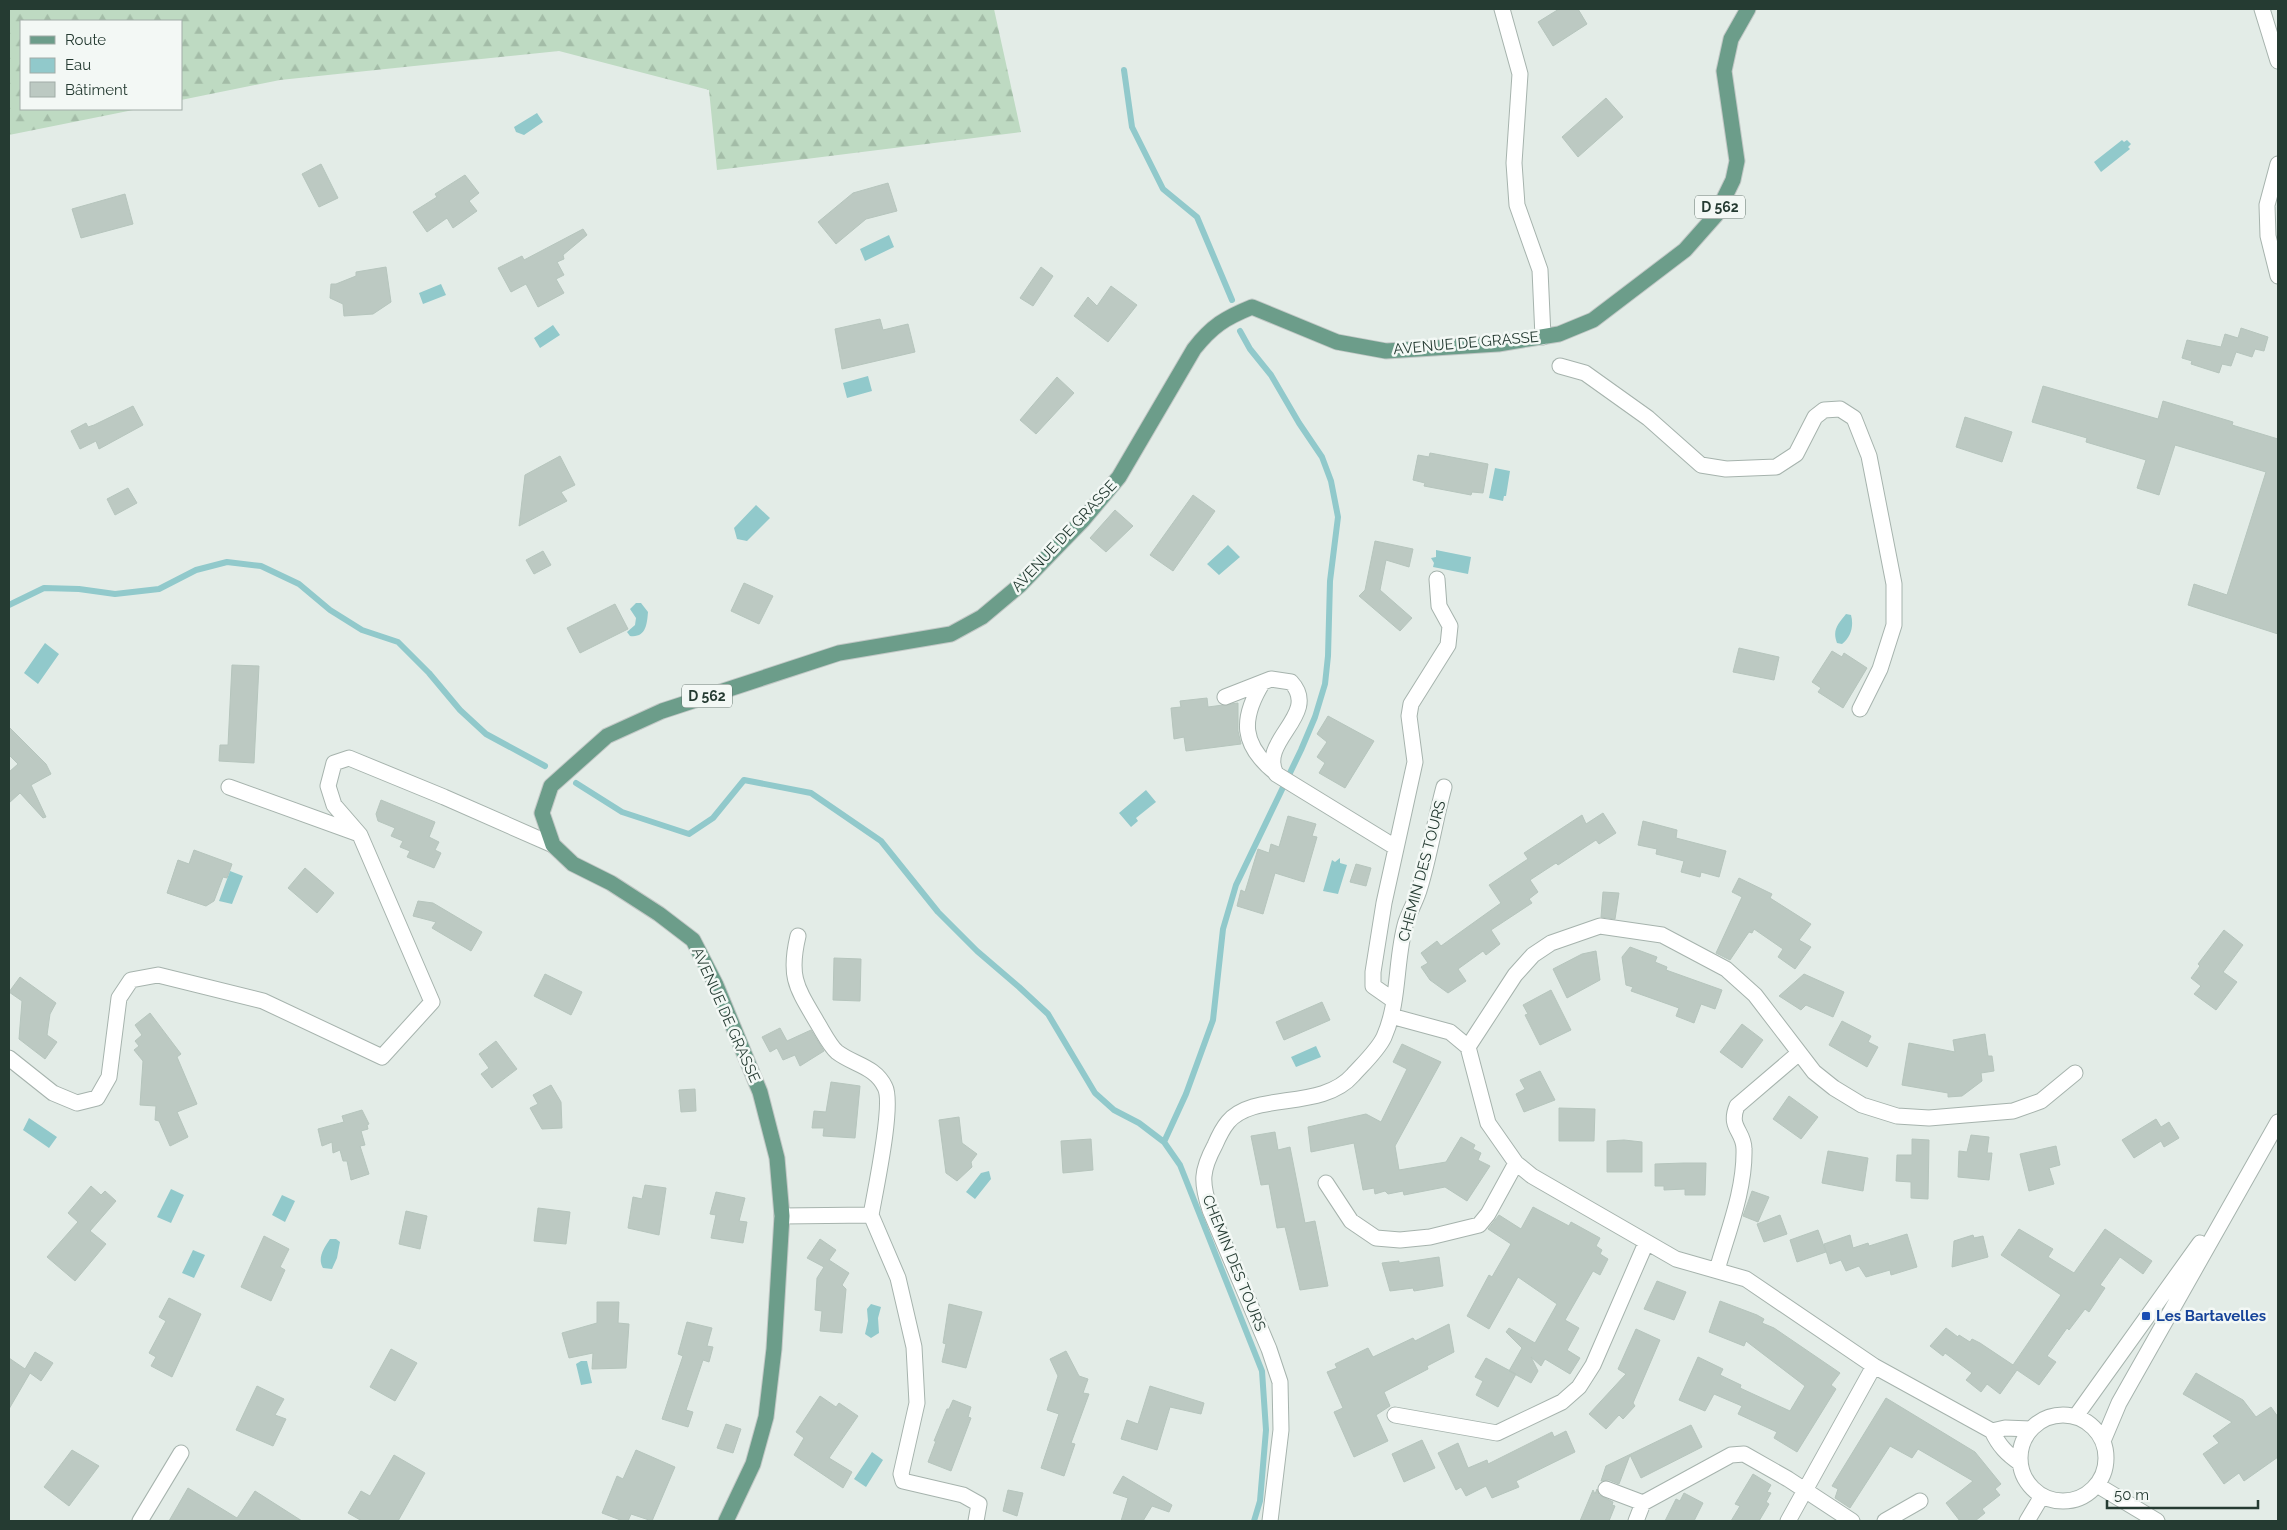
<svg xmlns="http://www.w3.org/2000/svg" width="2287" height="1530" viewBox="0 0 2287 1530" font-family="Raleway,sans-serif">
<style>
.forest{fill:url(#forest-firs)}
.water{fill:#91c9cb}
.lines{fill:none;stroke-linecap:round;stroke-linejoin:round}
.stream{stroke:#91c9cb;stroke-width:6}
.building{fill:#bcc9c2;stroke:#b6c5bd}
.minor-casing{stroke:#a6b3ad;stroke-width:17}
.major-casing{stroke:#c2c8c6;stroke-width:17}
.minor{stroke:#fff;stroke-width:15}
.major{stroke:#6c9d8a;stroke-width:15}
.transit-dot{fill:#1a4fb4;stroke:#f3f8f5;stroke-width:2}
.labels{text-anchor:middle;stroke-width:5;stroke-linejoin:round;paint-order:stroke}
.shield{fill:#f3f8f5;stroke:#63746c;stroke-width:1}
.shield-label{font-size:14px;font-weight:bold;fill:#253b32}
.street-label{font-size:15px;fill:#253b32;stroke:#f3f8f5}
.transit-label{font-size:15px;font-weight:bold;fill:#164399;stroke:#f3f8f5;text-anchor:start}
</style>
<defs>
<pattern id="forest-firs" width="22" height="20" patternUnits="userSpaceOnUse" patternTransform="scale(1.25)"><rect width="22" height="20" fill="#bedac2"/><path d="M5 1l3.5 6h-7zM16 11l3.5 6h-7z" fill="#a3bca7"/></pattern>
</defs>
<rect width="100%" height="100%" fill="#e3ece7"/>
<path class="forest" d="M9,9H994L1021,132L717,170L709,90L559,51L280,80L181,100V21H21V109H138L9,135Z"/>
<path class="water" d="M537,113L543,122L524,135L516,132L514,127Z
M2122,140L2124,142L2127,140L2131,144L2128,147L2130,149L2101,172L2094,162Z
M889,235L894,247L865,261L860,249Z
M441,284L446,295L423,304L419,293Z
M553,325L560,335L540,348L534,338Z
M868,376L872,391L847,398L843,383Z
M1495,468L1510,471L1506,496H1504L1503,501L1489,498Z
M756,505L770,518L747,541L737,539L734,528Z
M1228,545L1240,557L1219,575L1207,564Z
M1436,550L1471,557L1468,574L1433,567L1434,563L1431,558L1436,557Z
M636,603H641L648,612C647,624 646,638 630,636L627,632L635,625L636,618L630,609Z
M1846,614L1851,615C1854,626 1851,637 1842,644L1837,643C1832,630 1838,624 1846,614Z
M45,643L59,654L38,684L24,673Z
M1146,790L1156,802L1136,818L1138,821L1131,827L1119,813Z
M1340,858V863L1347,865L1338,894L1323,891L1332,860L1335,862Z
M230,871L243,876L232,904L219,901Z
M1316,1046L1321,1057L1296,1067L1291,1057Z
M29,1118L57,1137L49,1148L23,1130Z
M989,1171L991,1179L975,1199L966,1192L981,1173Z
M171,1189L184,1195L171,1223L157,1217Z
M282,1195L295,1201L285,1222L272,1215Z
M330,1239H336L340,1242L337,1258L332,1269L323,1268C317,1258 324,1248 330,1239Z
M193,1250L205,1255L194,1278L182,1273Z
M871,1304L881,1307L878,1318L879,1333L871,1338L865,1334L868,1321L867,1309Z
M581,1361H587L592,1383L581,1385L576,1364Z
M872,1452L883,1460L866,1487L854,1479Z"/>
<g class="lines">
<path class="stream" d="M1124,70L1132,127L1163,189L1197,217L1232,300
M9,605L44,588L79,589L115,594L159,589L196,570L227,562L261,566L299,584L330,610L362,630L398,642L429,673L460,710L486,734L545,766
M576,783L622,812L689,834L713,818L744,780L811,793L881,841L938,912L977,951L1019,987L1048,1014L1095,1093L1114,1110L1139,1123L1164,1142L1180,1165L1262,1371L1266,1430L1260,1501L1254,1521
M1164,1142L1186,1094L1213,1020L1223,929L1236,885L1301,750L1315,717L1325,684L1328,656L1330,581L1338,517L1331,481L1322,457L1299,423L1271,375L1250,349L1240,331"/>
</g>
<path class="building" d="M1559,9H1578L1587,24L1553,46L1538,22Z
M1606,98L1623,117L1578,157L1562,137Z
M321,164L338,198L319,207L302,174Z
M465,175L479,193L469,201L477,211L453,228L447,218L427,232L413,212L437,197L435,194Z
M888,183L897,211L866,219L836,244L818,222L853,193Z
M125,194L133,224L81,238L72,209Z
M583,229L587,235L563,255L564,259L557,262L564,275L556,279L564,293L538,307L526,284L511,292L498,268L522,256L524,260Z
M386,267L391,302L373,314L344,316L343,304L330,298L331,284H336L356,276V272Z
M1041,267L1053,276L1033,306L1020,298Z
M1111,286L1137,305L1108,342L1074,316L1088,297L1097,306Z
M880,319L883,330L908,324L915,352L842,369L835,329Z
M2241,328L2268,337L2264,351L2255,349L2252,357L2236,352L2231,366L2222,364L2219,373L2191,364L2192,361L2182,358L2187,340L2221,347L2225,334L2238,338Z
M1057,377L1074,393L1036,434L1020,420Z
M2043,386L2158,419L2163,401L2233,422L2232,425L2278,439V634L2188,605L2194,584L2227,595L2266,472L2175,445L2159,495L2137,488L2146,460L2086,442L2087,438L2032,422Z
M133,406L143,425L99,449L96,441L80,449L71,431L86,423L88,427L94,425Z
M1965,417L2012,432L2002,462L1956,447Z
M1430,453L1488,464L1483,493L1472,492L1471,495L1424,486L1425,483L1413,480L1418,455L1429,457Z
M560,456L575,485L561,492L567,501L519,526L525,475Z
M128,488L137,503L115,515L107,499Z
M1193,495L1215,511L1173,571L1150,555Z
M1115,510L1133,526L1106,552L1090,538Z
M1375,541L1413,549L1409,567L1386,560L1380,590L1412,618L1400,631L1359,596L1365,590Z
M543,551L551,565L534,574L526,560Z
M744,583L773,596L759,624L731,611Z
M615,604L628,629L580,653L567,628Z
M1739,648L1779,657L1774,680L1733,672Z
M1832,651L1842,657L1844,653L1867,668L1843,708L1818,692L1821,688L1812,682Z
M232,665L259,666L254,763L219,761L220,745H228Z
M1207,698L1208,707L1238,703V731L1241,744L1186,751L1184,737L1174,739L1171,708L1181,707L1180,701Z
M1328,716L1374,741L1345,788L1319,773L1325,763L1317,757L1327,742L1317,734Z
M9,727L46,764L51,774L31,785L46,817L43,818L20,793L9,803V772L18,764L9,755Z
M381,800L435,822L429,837L439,842L435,850L441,853L434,868L407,857L410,851L400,847L403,841L391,836L395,828L378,821L376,814Z
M1603,813L1616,833L1599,844L1596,840L1558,865L1556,863L1530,880L1538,892L1529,899L1532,903L1491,930L1500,944L1486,955L1483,951L1458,969L1466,981L1448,993L1430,980L1421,967L1428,963L1421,953L1437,941L1441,946L1501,903L1489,885L1528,859L1524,853L1582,815L1586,824Z
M1288,816L1316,824L1312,836L1317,837L1304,882L1275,873L1263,914L1237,906L1241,890L1245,892L1258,849L1269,853L1271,844L1279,847Z
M1643,821L1677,830L1676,838L1726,851L1719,877L1701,872L1700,877L1681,872L1684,861L1656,854L1657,849L1638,845Z
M194,850L232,864L227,878L223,877L214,901L206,906L167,893L178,860L189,864Z
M1356,864L1371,868L1366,886L1350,882Z
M305,868L334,893L317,913L288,888Z
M1739,878L1772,894L1770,898L1811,924L1799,940L1811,947L1795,969L1778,957L1783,949L1754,929L1752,933L1749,932L1730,960L1716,953L1742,897L1732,892Z
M1603,892L1619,893L1615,919L1601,917Z
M418,901L433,903L482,932L471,951L432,928L436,922L413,916Z
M2224,930L2243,945L2223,972L2237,982L2216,1010L2194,994L2201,986L2191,978L2200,966L2198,964Z
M1630,947L1657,957L1655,962L1667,967L1666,970L1722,990L1715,1009L1701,1004L1694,1023L1676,1016L1679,1008L1631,991L1633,987L1626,985L1622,957Z
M1596,951L1600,980L1567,998L1553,969L1582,954Z
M834,958L861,959L860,1001L833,1000Z
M545,974L582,992L571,1015L534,996Z
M1804,974L1844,992L1833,1017L1806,1005L1801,1010L1779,996Z
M20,977L56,1003L50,1014L47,1035L57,1042L45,1059L19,1039L22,1001L9,992Z
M1551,990L1571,1030L1540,1045L1525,1015L1528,1014L1523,1005Z
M1322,1002L1330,1020L1284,1040L1276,1022Z
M150,1013L181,1054L177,1057L197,1104L177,1112L188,1137L170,1146L159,1121L155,1120L156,1106L140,1105L143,1061L134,1050L139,1046L135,1041L142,1035L135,1025Z
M1842,1021L1871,1036L1868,1042L1878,1047L1867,1067L1829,1045Z
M1742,1024L1763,1040L1742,1068L1720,1052Z
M780,1028L787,1041L811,1030L824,1051L800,1066L795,1055L783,1060L777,1048L770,1052L762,1037Z
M1985,1034L1988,1056H1992L1994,1071L1981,1073L1982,1081L1962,1096L1948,1097V1093L1902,1085L1909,1043L1955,1052L1953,1040Z
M496,1041L517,1069L492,1088L481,1074L489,1068L479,1054Z
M1402,1044L1441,1062L1395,1146L1399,1170L1446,1162L1461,1137L1475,1145L1473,1149L1481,1153L1478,1160L1490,1166L1467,1201L1445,1187L1404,1195L1403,1191L1388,1194L1385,1191L1375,1194L1374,1188L1363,1190L1354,1143L1311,1152L1308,1127L1366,1114L1381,1122L1407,1069L1393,1062Z
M1540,1071L1555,1100L1524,1112L1516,1094L1525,1089L1520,1080Z
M831,1082L860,1086L855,1138L823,1136L824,1128H812L814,1111L826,1112Z
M551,1085L561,1102L562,1128L542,1129L530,1108L538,1104L533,1095Z
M695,1089L696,1111L681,1112L679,1090Z
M1789,1096L1818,1117L1801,1139L1773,1119Z
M1559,1108L1595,1109L1594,1141H1559Z
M362,1110L369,1124L367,1125L368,1129L361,1131L365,1145L360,1146L369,1174L351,1180L347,1161H343L340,1150L333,1153L332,1142L322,1146L318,1129L344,1122L342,1116Z
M959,1117L962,1143L977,1154L971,1162L972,1167L957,1181L946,1173L939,1120Z
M2156,1119L2161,1127L2169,1122L2179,1138L2164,1147L2161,1141L2134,1158L2122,1140Z
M1275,1132L1278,1150L1290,1147L1305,1223L1315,1221L1328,1286L1300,1290L1285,1227L1277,1228L1269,1184L1261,1185L1251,1136Z
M1971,1135L1989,1137L1987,1153H1992L1989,1180L1958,1177L1959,1151L1967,1152Z
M1091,1139L1093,1170L1063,1173L1061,1141Z
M1912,1139L1929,1140L1928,1199L1911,1198V1182L1896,1181L1897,1155H1912Z
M1624,1140L1642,1142V1172H1607V1141Z
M2056,1146L2060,1165L2049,1168L2054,1184L2029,1191L2020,1154Z
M1828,1151L1868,1158L1863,1191L1822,1183Z
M1684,1163H1706L1705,1195H1685V1189L1664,1190V1186H1655V1164Z
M645,1185L666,1188L659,1235L628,1228L633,1197L642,1199Z
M91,1186L101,1195L105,1191L116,1201L90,1231L106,1244L75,1281L47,1257L78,1222L68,1213Z
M1752,1191L1769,1197L1758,1222L1743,1216Z
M716,1192L745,1198L739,1221L747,1222L743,1243L711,1238L716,1215L710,1214Z
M1533,1207L1569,1226L1571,1222L1600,1238L1596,1246L1602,1250L1600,1254L1608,1259L1600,1275L1593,1271L1565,1320L1579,1328L1567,1350L1580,1358L1570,1374L1545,1359L1541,1366L1531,1357L1538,1371L1531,1383L1509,1371L1522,1348L1506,1332L1509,1328L1535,1343L1557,1304L1518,1277L1489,1329L1467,1316L1489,1275L1492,1277L1511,1244L1488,1229L1499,1215L1521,1229Z
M538,1208L570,1212L566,1244L534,1241Z
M406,1211L427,1216L420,1249L399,1244Z
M1780,1215L1787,1234L1764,1242L1757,1224Z
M2019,1229L2053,1249L2048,1257L2074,1273L2105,1229L2152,1261L2143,1274L2120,1257L2100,1285L2105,1288L2089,1312L2085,1309L2069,1330L2067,1328L2047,1356L2056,1362L2039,1385L2017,1370L2000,1394L1987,1384L1981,1392L1966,1380L1972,1373L1945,1353L1943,1356L1930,1346L1946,1328L1958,1337L1959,1335L1970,1342L1972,1339L1980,1343L2013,1365L2061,1295L2001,1255Z
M1818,1230L1826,1252L1797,1262L1790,1240Z
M1907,1234L1917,1267L1891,1275L1890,1270L1866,1277L1859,1266L1846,1271L1841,1260L1830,1264L1824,1244L1850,1235L1853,1248L1868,1243L1869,1246Z
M1973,1235L1974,1238L1983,1236L1988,1257L1952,1267L1954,1241Z
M264,1236L289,1249L280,1267L285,1270L271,1301L241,1287Z
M820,1239L836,1250L829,1260L849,1273L842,1285L846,1289L842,1333L820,1331L822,1311L815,1310L817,1278L824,1267L807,1258Z
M1439,1257L1443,1286L1414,1291L1413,1288L1390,1291L1382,1263L1399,1261V1263Z
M1657,1281L1686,1292L1674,1320L1644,1309Z
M169,1298L201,1314L172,1377L151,1366L156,1357L149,1353L166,1321L159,1317Z
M1720,1301L1757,1315L1764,1319L1762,1323L1774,1328L1840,1373L1831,1385L1836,1389L1797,1452L1774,1438L1777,1432L1738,1414L1742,1406L1714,1394L1705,1411L1679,1400L1698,1357L1723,1369L1720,1375L1741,1385L1740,1388L1790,1411L1805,1386L1746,1341L1744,1346L1709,1332Z
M597,1302H619L618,1323L629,1324L626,1368L592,1369L593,1353L569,1358L562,1333L597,1323Z
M949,1304L982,1312L966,1368L942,1362L946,1344L943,1343Z
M687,1322L712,1328L707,1346L713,1347L709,1362L703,1360L686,1410L693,1412L688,1427L662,1419L683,1356L678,1354Z
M1449,1324L1454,1352L1427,1366L1428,1369L1384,1392L1390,1406L1376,1415L1388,1441L1354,1457L1334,1412L1343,1408L1327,1372L1337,1368L1335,1364L1368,1348L1373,1357L1413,1338L1415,1341Z
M1636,1329L1660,1340L1633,1403L1635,1406L1623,1419L1619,1415L1606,1429L1589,1414L1626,1374L1618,1369Z
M391,1349L417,1363L395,1401L370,1387Z
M1066,1351L1079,1376L1088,1379L1083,1393L1089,1394L1071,1443L1075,1444L1064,1476L1041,1468L1059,1414L1047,1410L1058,1376L1050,1359Z
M35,1352L53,1363L41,1381L30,1373L9,1409V1358L25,1369Z
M1486,1358L1516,1374L1498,1407L1476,1395L1483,1381L1475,1377Z
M2196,1373L2243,1400L2256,1417L2271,1407L2278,1417V1457L2244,1481L2239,1473L2224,1484L2203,1454L2219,1443L2213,1436L2232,1422L2183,1394Z
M257,1386L284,1399L275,1415L286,1419L273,1446L236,1430Z
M1150,1386L1204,1403L1201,1414L1170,1407L1157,1450L1121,1439L1127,1420L1138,1424Z
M820,1396L836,1407L839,1403L858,1416L829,1458L852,1472L843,1488L794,1455L804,1438L796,1432Z
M1886,1398L1975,1452L2001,1484L1995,1489L2000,1495L1982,1509L1985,1513L1975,1521H1960L1946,1503L1973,1481L1918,1449L1912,1458L1890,1446L1850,1508L1835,1498L1838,1489L1832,1486Z
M953,1400L971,1407L968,1417L971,1418L951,1471L928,1462L936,1441H934L947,1409H949Z
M726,1424L741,1429L733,1453L717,1448Z
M1691,1425L1702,1447L1641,1478L1630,1455L1619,1484L1609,1480L1601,1481L1606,1466Z
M1566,1431L1575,1452L1516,1481L1519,1487L1492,1498L1486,1486L1466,1496L1461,1487L1456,1490L1438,1453L1458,1443L1468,1468L1487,1460L1488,1464L1552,1432L1554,1437Z
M1422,1440L1435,1468L1404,1482L1392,1454Z
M72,1450L99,1466L69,1506L44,1487Z
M636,1450L675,1467L652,1521L631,1514L628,1521H623L602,1513L617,1476L623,1479Z
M394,1455L425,1473L398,1521H362L348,1513L361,1491L370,1496Z
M1753,1474L1771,1485L1767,1492L1771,1493L1766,1502L1769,1504L1759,1521H1731L1740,1506L1735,1504Z
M1123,1476L1172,1505L1169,1512L1152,1506L1143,1521H1121L1128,1498L1113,1493Z
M188,1488L237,1518L255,1491L302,1521H169Z
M1597,1489L1599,1495L1613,1502L1612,1505L1615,1506L1609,1521H1580L1593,1490L1595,1494Z
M1008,1490L1023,1493L1017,1516L1003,1511Z
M1684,1493L1703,1503L1694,1521H1665L1676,1499L1680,1501Z"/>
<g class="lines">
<defs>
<path id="minor" d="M1502,9L1520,74L1514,163L1517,205L1540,270L1543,337
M2262,9L2278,61
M2278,164L2267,205L2268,236L2278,276
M1560,366L1585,373L1648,418L1701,465L1726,469L1776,467L1796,454L1815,417L1824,410L1840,409L1854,418L1869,456L1894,584V625L1880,669L1860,709
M1263,682C1240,719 1241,745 1276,773
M1225,697L1271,679L1291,682C1321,714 1258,741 1276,774L1395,847
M229,787L359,834
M798,936C788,978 797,988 818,1024C823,1032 830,1046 837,1052C854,1065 875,1066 885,1087C894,1104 875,1192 871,1215
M1393,1000L1373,986V972L1384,903L1415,762L1409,716L1411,704L1448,645L1450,626L1439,606L1437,579
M1391,1016L1450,1032L1468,1047L1488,1123L1516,1163L1532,1176L1676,1259L1746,1279L1874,1366L1992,1431C1999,1446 2007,1454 2020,1463
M1468,1047L1515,975L1533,955L1551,943L1600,926L1662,935L1726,969L1755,995L1814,1072L1834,1088L1862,1105L1897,1116L1929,1118L2013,1111L2041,1101L2075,1073
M9,1058L53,1093L77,1103L97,1098L109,1077L119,998L131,980L158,975L263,1001L382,1057L432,1002L360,835L334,805L328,786L334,763L349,758L444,797L553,845
M1326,1183L1351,1221L1376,1238L1400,1240L1430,1237L1479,1225L1488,1214L1516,1163
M782,1216L871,1215L898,1278L914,1347L917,1403L901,1474L903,1481L963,1495L979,1504L976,1521
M1717,1270C1728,1231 1745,1190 1744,1149C1744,1131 1728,1128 1737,1106L1799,1053
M2020 1458a43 43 0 1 1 86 0a43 43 0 1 1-86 0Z
M1395,1415L1497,1433L1562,1402L1579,1387L1593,1365L1646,1243
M2076,1416L2200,1243
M1992,1431L2005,1428L2031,1429
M2103,1441L2119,1403L2278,1122
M2097,1485L2157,1521
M1606,1489L1643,1503L1731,1455L1744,1454L1788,1479L1852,1521
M140,1521L181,1453
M1270,1521L1281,1430L1280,1382L1269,1349L1210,1210C1201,1182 1201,1171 1215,1145C1218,1138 1223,1128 1228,1122C1254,1091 1322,1111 1353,1075C1363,1064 1378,1050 1384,1037C1400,1001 1395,959 1406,922C1410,910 1417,899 1420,887C1430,854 1435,820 1444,787
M1636,1521L1643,1503
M1788,1521L1874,1366
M1885,1521L1920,1501
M2027,1521L2042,1496"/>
<path id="major" d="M726,1521L753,1464L766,1417L774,1349L782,1216L777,1158L760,1092L716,985L693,940L659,914L611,883L573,864L553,845L542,813L551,786L607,736L662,711L839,653L951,634L982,617L1019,586L1083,520L1119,477L1194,349C1212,326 1225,318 1252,307L1337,342L1386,351L1498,344L1559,334L1593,320L1685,250L1716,215L1733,180L1737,161L1724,71L1731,39L1748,9"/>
</defs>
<use href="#minor" class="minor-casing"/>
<use href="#major" class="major-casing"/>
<use href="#minor" class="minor"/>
<use href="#major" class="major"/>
</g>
<rect class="transit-dot" x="2141" y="1311" width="10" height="10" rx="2.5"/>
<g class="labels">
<g class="shield">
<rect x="1695" y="195.5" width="50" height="23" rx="4"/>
<rect x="682" y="684.5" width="50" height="23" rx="4"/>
</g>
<g class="shield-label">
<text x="1720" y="212">D 562</text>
<text x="707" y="701">D 562</text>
</g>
<g class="street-label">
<text transform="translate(1466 343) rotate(-5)" y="5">AVENUE DE GRASSE</text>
<text transform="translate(1064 536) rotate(-47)" y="5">AVENUE DE GRASSE</text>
<text transform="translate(1422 871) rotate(-75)" y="5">CHEMIN DES TOURS</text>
<text transform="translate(726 1015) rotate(66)" y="5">AVENUE DE GRASSE</text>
<text transform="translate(1234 1263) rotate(68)" y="5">CHEMIN DES TOURS</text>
</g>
<g class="transit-label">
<text x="2156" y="1321">Les Bartavelles</text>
</g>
</g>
<rect width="2287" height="1530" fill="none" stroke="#253b32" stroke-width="20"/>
<rect x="20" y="20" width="162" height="90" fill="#f3f8f5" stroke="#a1aca7"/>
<rect x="30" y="36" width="25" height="8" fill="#6c9d8a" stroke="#a1aca7"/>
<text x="65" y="45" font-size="15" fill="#253b32">Route</text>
<rect x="30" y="58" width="25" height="15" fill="#91c9cb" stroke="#a1aca7"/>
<text x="65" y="70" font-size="15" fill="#253b32">Eau</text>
<rect x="30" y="82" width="25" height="15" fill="#bcc9c2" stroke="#a1aca7"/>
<text x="65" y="95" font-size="15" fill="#253b32">Bâtiment</text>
<path d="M2107 1500v8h151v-8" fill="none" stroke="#253b32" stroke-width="2.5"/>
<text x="2114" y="1500" font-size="15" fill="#253b32" stroke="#f3f8f5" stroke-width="4" paint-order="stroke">50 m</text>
</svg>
